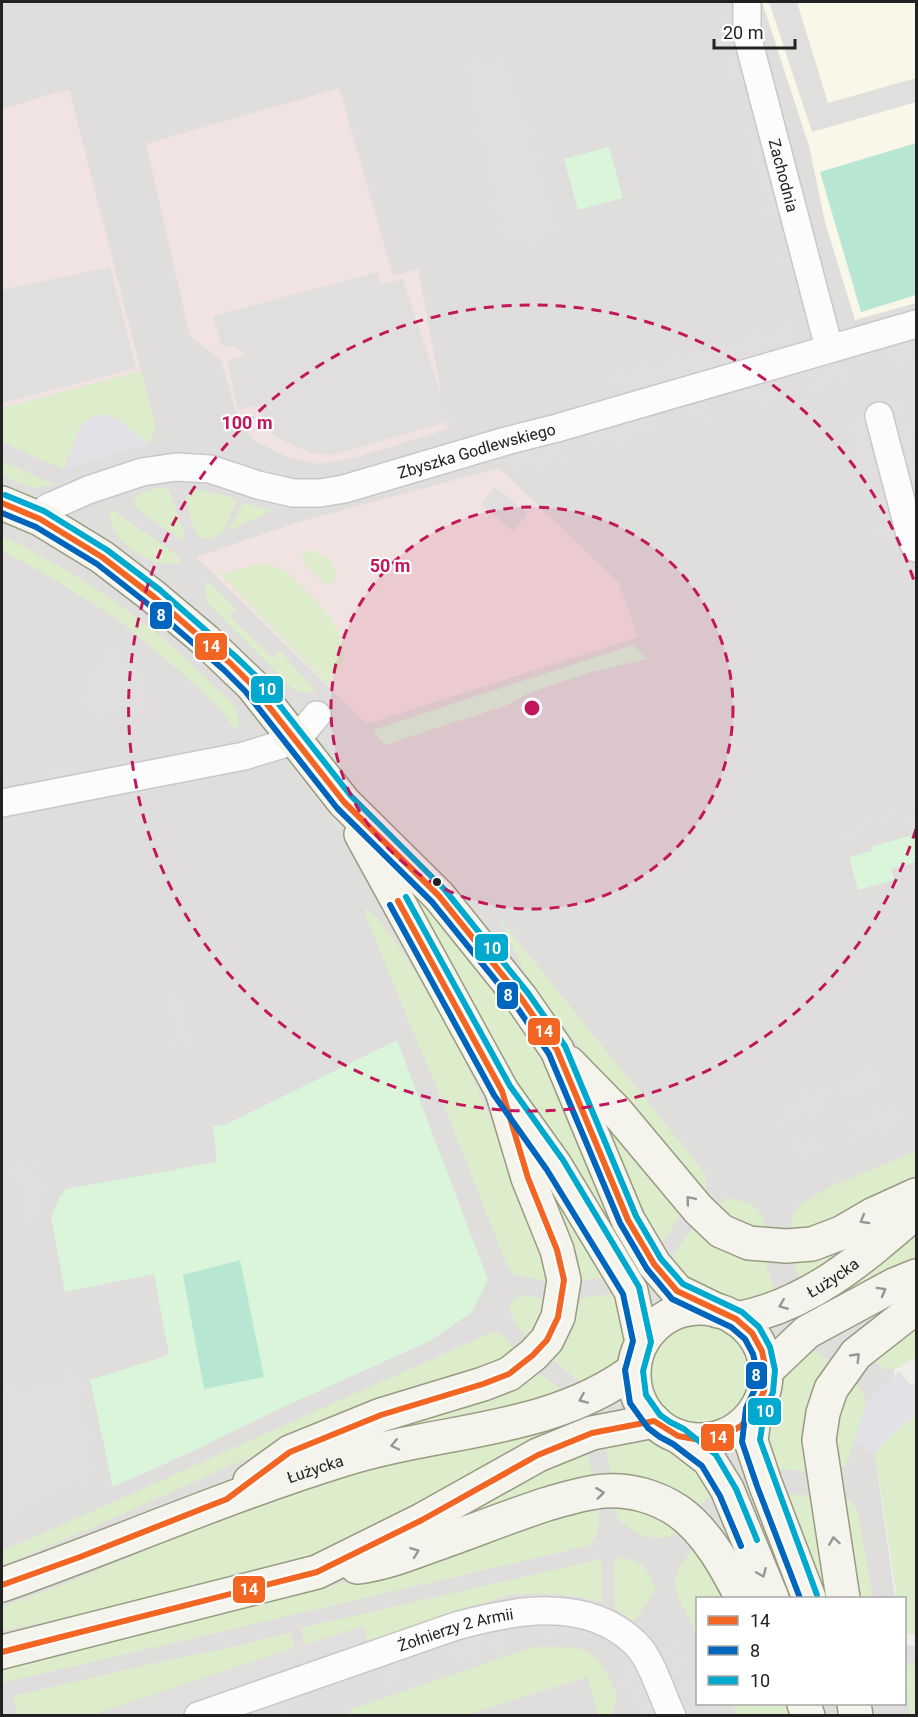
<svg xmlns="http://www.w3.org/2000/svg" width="918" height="1717" viewBox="0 0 918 1717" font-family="Roboto,sans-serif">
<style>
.residential{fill:#dfdedc}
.commercial{fill:#f1e3e1}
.education{fill:#f8f7e8}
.grass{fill:#ddeccb}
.park{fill:#daf5da}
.pitch{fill:#b7e6d2}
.parking{fill:#e0dfde}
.plaza{fill:#e2e1e5}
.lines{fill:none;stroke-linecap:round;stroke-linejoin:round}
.street-casing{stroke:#c9c8c7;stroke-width:30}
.secondary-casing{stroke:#999a82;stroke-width:36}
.street{stroke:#fdfcfc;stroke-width:27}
.secondary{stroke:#f4f4ed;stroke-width:33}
.bus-1-casing{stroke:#fff;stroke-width:10}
.bus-2-casing{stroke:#fff;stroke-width:10}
.bus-3-casing{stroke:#fff;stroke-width:10}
.bus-1{stroke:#f26522;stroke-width:6}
.bus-2{stroke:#0065bd;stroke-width:6}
.bus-3{stroke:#00a9ce;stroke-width:6}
.oneway{stroke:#969692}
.ring{fill:none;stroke:#c2185b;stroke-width:3;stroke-dasharray:10 8}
.bus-dot{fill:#222;stroke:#fff;stroke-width:2}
.labels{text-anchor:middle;stroke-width:4.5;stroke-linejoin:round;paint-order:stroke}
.street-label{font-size:16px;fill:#222;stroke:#fff}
.centre{fill:#c2185b;stroke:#fff;stroke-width:3}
.ring-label{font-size:18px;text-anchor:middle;font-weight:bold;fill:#c2185b;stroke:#fff;stroke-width:4.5;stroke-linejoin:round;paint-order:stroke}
.line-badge{stroke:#fff;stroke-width:2}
.badge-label{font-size:16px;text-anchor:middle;font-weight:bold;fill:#fff}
</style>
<rect width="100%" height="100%" fill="#f0eeeb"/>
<path class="residential" d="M2,2H916V1247L897,1361L875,1454L895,1598H698V1704H904L905,1645L916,1646V1715L2,1716Z"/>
<path class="commercial" d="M339,88L393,276L418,269L448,429L358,457L319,464L287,457L255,441L239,422L221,360L190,336L146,144Z
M69,89L141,371L2,408V109Z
M499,468L619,583L638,637L366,724L196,557L302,521Z"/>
<path class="education" d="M762,2H916V303L855,320L825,222L809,146Z"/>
<path class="grass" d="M141,371L155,422V430L149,444L119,420L105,414L68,456L65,470L2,442V408Z
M2,461L55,485L33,488L2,476Z
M158,488H166L170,492L184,533L183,541L137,509L134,505C135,492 147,491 158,488Z
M193,489L226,495L237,500C233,510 229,522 223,531C218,537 204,543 198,535C191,527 189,509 186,498L190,492Z
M244,503L272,511L227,531Z
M111,509L177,555L181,561C158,576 101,536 111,509Z
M2,536C78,572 151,621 210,682C218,690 229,699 235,708C240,715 239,723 237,730L231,725L226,715L194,683L119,620L42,572L2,551Z
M306,550C322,551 343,565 333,583L324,584L301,559Z
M266,564L280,568L288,573C315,602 373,644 326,683L220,574L255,565Z
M208,581L236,609L230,616L273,658L280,651L312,687L315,690L313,692L303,693L294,690L209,604L204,590Z
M419,893C458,942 498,990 531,1043C574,1112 605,1187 640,1260L629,1267L407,898Z
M367,908C393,935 409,961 428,993C483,1085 517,1182 552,1283L513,1274L506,1263L453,1128L366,917L365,910Z
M499,918L700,1167L707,1179L706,1186L697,1197L540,996L525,972Z
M596,1102L683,1212L656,1251Z
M916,1151V1174L836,1221L790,1236L792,1217L802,1203L828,1188Z
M537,1156L610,1277L575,1281Z
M729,1198C751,1204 766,1206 765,1233L711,1208Z
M884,1218L802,1284L791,1256Z
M696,1223L762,1255L778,1297L749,1304L737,1301L712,1293L665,1267Z
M916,1226V1262L819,1312L813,1301Z
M619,1293L627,1335L616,1366L587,1388L548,1356L574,1299Z
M524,1295L550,1301L530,1340L515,1323L509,1306L516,1298Z
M916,1323V1357C895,1372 891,1374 868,1358Z
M650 1376a50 50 0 1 1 100 0a50 50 0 1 1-100 0Z
M495,1331L504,1336L518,1354L321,1425L89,1529L2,1566V1550L37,1536Z
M805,1344L833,1363L811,1471L768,1469L765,1455L768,1425L777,1409L784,1375Z
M533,1369L569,1395L306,1454Z
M850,1376C857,1383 863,1390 865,1400C867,1409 850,1457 844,1467L833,1470L830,1447Z
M574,1413L579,1426L333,1551L181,1593L2,1631V1607L80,1578L334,1470Z
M916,1415V1634H905L904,1598H897L875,1454C887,1438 901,1427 916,1415Z
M639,1435L662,1449L685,1457L717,1490L697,1509L612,1478L604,1439Z
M587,1445L593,1481L463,1524L451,1518Z
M778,1495H815L832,1598H820Z
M838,1497C849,1499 853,1502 858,1512L873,1598H855Z
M613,1500L680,1526C677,1530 674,1534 670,1536C654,1543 628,1531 618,1518C615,1514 614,1506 613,1500Z
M597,1502C600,1517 601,1537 587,1546L2,1683V1670L382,1573Z
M699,1544L729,1598H698L697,1634C676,1590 660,1583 699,1544Z
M621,1557C643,1562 649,1569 656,1590L634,1621L615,1609L614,1564L615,1560Z
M601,1559L602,1603C570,1593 538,1592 505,1596L368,1643L363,1626L305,1645L301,1628Z
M291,1632L295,1648L92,1715H17L13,1696L151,1664L238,1646Z
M533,1647C589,1647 593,1643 618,1696L611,1715H599L587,1677L466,1715H350L353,1707L361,1706Z
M916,1661V1715H910L905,1682V1666Z
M732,1704H784L790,1715H738Z"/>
<path class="park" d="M609,147L623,198L578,210L564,159Z
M633,645L647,659L591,672L529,693L507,705L385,745L373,730Z
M916,834V862L891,869L894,880L858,890L849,857L872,851L871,847Z
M397,1040L488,1280L472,1312L430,1341L281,1408L191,1452L113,1487L90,1380L169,1355L154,1274L65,1292L51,1217L58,1200L66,1189L217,1162L213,1126L227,1124Z"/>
<path class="pitch" d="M916,143V295L861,312L820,172Z
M240,1260L264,1377L204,1389L183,1275Z"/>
<path class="parking" d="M769,2H797L828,103L916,78V102L812,132Z
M751,50L758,78L730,85L723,58Z
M505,55L561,233L509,248L495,206L464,66Z
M771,128L792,208L768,216L744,135Z
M804,252L815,296L792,300L782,259Z
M110,267L136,368L2,403V290Z
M378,272L380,285L403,279L450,421L343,452L329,455L310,453L274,436L263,421L259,405L238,410L227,361L246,355L241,350L235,347L222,346L213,316Z
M789,325L798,357L772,365L781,397L746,406L737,376L703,385L711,416L685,423L677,393L641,403L651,433L593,449L585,419L624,408L614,376Z
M907,326L916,358L888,365L879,334Z
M840,345L850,376L813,387L804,355Z
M905,405L916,445V461L861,476L846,421Z
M557,428L565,459L515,471L506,441Z
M916,480V543L909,532L881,541L868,494Z
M495,487L528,514L513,531L481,504Z
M119,654L124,660L140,657L149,711L92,721L80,669L96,666L98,664L97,656Z
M87,768L111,783L2,803V783Z
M916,808V815L844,836L840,830Z
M185,997L192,1041L174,1044L167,1000Z
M879,1066L886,1085L839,1103L832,1084Z
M823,1088L831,1106L783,1124L776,1106Z
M898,1103L905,1122L854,1141L847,1122Z
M819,1134L826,1152L797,1162L790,1144Z
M36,1163L47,1214L25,1218L14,1168Z
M78,1371L96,1475L2,1519V1392L49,1383Z
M499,1616L510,1646L497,1650L490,1633H483L486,1655L458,1663L447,1630Z
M533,1621L608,1624L596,1635L582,1638L541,1632Z
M363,1626L371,1655L283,1687L293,1715L93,1716Z
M676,1640L681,1650L650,1666L652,1672L682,1660L688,1673L658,1685L662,1695L695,1683L697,1697L670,1710L672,1715H639L631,1697L645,1691L643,1682L626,1689L617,1671L630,1664L643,1654L645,1657Z
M397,1646L407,1679L388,1685L376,1653Z"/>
<path class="plaza" d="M105,414L119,420L149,444L65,469L80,426L92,417Z
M899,1371L910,1384L916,1385V1415L899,1428L884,1443L875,1454L854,1442L865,1407V1402Z"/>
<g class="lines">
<defs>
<g id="street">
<path id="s1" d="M747,2V35L829,348"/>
<path d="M879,416L911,538L916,548"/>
<path id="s2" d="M40,519L47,508L88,490L142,472L176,467L210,469L258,485L293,493H320L344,489L506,441L557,428L916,324"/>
<path d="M2,803L244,756L296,740L317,715"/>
<path id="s3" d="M198,1716L456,1626C514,1610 586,1596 635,1643C652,1659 661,1694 672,1716"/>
</g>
<g id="secondary">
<path d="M2,503L40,519L102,557L154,597L205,640L252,685L344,802L439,896L521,998L557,1050L628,1220L654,1264L677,1291L718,1311"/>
<path d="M361,834L502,1091L555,1165L631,1291L642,1342"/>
<path d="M569,1063L616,1111L698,1209L721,1231L749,1243L786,1246L812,1244L841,1233L872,1215L916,1195"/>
<circle cx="700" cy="1374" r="66"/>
<path id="s4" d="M736,1319C808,1306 863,1258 916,1212"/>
<path d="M766,1371L807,1332L894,1285L916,1276"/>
<path d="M755,1410L751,1441L765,1483L809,1598"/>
<path d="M678,1436L709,1460L727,1489L772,1598"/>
<path d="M250,1481L290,1452L381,1415L483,1384L509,1374L533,1355L547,1340L558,1317L564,1280L557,1250L528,1178L502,1091"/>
<path d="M357,1567C384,1564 411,1553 436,1544C473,1531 510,1516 547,1504C565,1499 586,1492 605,1491C630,1489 657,1497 678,1511C707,1531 727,1569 742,1598"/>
<path id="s5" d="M2,1585C115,1545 226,1496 342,1460C439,1429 550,1433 634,1370"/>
<path d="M843,1598L819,1440L823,1413L831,1389L856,1354L916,1307"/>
<path d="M2,1652L317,1572L422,1520L538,1455L592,1433L654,1421"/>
<path d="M804,1704L808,1716"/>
<path d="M854,1704L856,1716"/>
</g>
</defs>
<use href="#street" class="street-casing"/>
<use href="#secondary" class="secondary-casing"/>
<use href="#street" class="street"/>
<use href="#secondary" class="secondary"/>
<defs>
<path id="bus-1" d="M2,503L40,519L102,557L154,597L230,663L252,685L344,802L439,896L521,998L557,1050L628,1220L654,1264L677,1291L736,1319L752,1333L762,1351L766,1371L764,1391L755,1410L741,1426L721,1437L700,1440L678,1436L654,1421L592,1433L538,1455L422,1520L317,1572L2,1652
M2,1585L80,1557L227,1499L290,1452L381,1415L483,1384L509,1374L533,1355L547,1340L558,1317L564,1280L557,1250L528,1178L502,1091L398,901"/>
<path id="bus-2" d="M2,513L36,527L97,564L148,604L224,670L245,691L337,808L432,902L514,1003L549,1054L620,1223L647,1269L672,1299L731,1327L745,1339L753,1354L757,1371L755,1389L746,1408L742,1442L757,1486L800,1598
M390,905L494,1095L547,1170L623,1294L633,1341L625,1370L630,1403L648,1428L660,1437L673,1444L702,1466L720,1496L741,1546"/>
<path id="bus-3" d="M5,495L44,511L107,550L160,590L236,657L259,679L351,796L445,890L528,993L565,1046L636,1216L661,1259L683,1284L742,1312L759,1327L770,1347L775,1370L773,1392L764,1413L760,1440L817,1595
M406,897L510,1086L563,1160L639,1287L651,1342L643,1371L646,1395L660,1415L670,1422L684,1429L716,1455L736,1489L757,1540"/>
</defs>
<use href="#bus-1" class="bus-1-casing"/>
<use href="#bus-2" class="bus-2-casing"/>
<use href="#bus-3" class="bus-3-casing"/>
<use href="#bus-1" class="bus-1"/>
<use href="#bus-2" class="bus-2"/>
<use href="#bus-3" class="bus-3"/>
</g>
<defs><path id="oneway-chevron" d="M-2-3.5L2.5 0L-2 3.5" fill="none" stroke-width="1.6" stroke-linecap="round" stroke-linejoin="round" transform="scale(1.5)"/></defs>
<g class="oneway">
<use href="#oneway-chevron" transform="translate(690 1200) rotate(-130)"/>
<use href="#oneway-chevron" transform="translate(864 1220) rotate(150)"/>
<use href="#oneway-chevron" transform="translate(882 1291) rotate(-29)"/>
<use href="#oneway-chevron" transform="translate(783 1305) rotate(158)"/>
<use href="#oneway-chevron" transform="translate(856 1357) rotate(-46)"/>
<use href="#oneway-chevron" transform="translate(583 1399) rotate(157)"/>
<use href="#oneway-chevron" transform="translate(395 1445) rotate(168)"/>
<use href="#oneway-chevron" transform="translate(600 1493) rotate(-7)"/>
<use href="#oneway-chevron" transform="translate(834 1541) rotate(-98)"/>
<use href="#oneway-chevron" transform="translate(415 1552) rotate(-20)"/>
<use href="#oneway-chevron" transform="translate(762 1573) rotate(67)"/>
</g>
<circle cx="532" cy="708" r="201" fill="#c2185b" fill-opacity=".12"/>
<g class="ring">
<circle cx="532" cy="708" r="201"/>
<path d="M916 829A403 403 0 1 1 916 587"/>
</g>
<circle class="bus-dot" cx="437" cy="882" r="5"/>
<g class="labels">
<g class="street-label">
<text dy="6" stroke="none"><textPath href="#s1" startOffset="178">Zachodnia</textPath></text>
<text dy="6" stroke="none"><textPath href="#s2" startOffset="459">Zbyszka Godlewskiego</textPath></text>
<text dy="6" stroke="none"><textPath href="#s4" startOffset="106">Łużycka</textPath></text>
<text dy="6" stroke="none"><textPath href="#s5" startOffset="334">Łużycka</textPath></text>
<text dy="6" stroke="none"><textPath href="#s3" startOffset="272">Żołnierzy 2 Armii</textPath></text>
</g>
</g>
<circle cx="532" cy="708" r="9" class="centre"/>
<g class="ring-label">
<text x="247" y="429">100 m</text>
<text x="390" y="572">50 m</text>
</g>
<g class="line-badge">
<rect x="149" y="601" width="24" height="29" rx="6" fill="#0065bd"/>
<rect x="194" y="632" width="34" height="29" rx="6" fill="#f26522"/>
<rect x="250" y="675" width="34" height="29" rx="6" fill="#00a9ce"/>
<rect x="474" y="933" width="35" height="29" rx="6" fill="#00a9ce"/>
<rect x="496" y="981" width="23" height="29" rx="6" fill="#0065bd"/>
<rect x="527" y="1017" width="34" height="29" rx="6" fill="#f26522"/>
<rect x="745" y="1361" width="23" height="29" rx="6" fill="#0065bd"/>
<rect x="747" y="1397" width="35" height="29" rx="6" fill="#00a9ce"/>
<rect x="700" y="1423" width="35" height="29" rx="6" fill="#f26522"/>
<rect x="232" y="1575" width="34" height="29" rx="6" fill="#f26522"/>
</g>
<g class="badge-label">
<text x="161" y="621">8</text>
<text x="211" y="652">14</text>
<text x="267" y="695">10</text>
<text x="492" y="954">10</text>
<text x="508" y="1001">8</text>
<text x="544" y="1037">14</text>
<text x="756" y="1381">8</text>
<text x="765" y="1417">10</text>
<text x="718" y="1443">14</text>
<text x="249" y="1595">14</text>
</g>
<rect width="918" height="1717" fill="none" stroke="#222222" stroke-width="6"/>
<rect x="696" y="1597" width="210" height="108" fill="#ffffff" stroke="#a7a7a7" stroke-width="1.5"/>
<rect x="708" y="1616" width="30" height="9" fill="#f26522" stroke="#a7a7a7" stroke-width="1.5"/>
<text x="750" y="1627" font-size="18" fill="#222222">14</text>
<rect x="708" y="1646" width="30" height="9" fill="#0065bd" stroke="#a7a7a7" stroke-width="1.5"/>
<text x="750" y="1657" font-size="18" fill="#222222">8</text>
<rect x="708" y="1676" width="30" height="9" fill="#00a9ce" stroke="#a7a7a7" stroke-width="1.5"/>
<text x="750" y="1687" font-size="18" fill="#222222">10</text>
<path d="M714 39v9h81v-9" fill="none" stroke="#222222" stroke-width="3"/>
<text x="723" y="39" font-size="18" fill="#222222" stroke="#ffffff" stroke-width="4.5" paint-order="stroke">20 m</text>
</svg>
